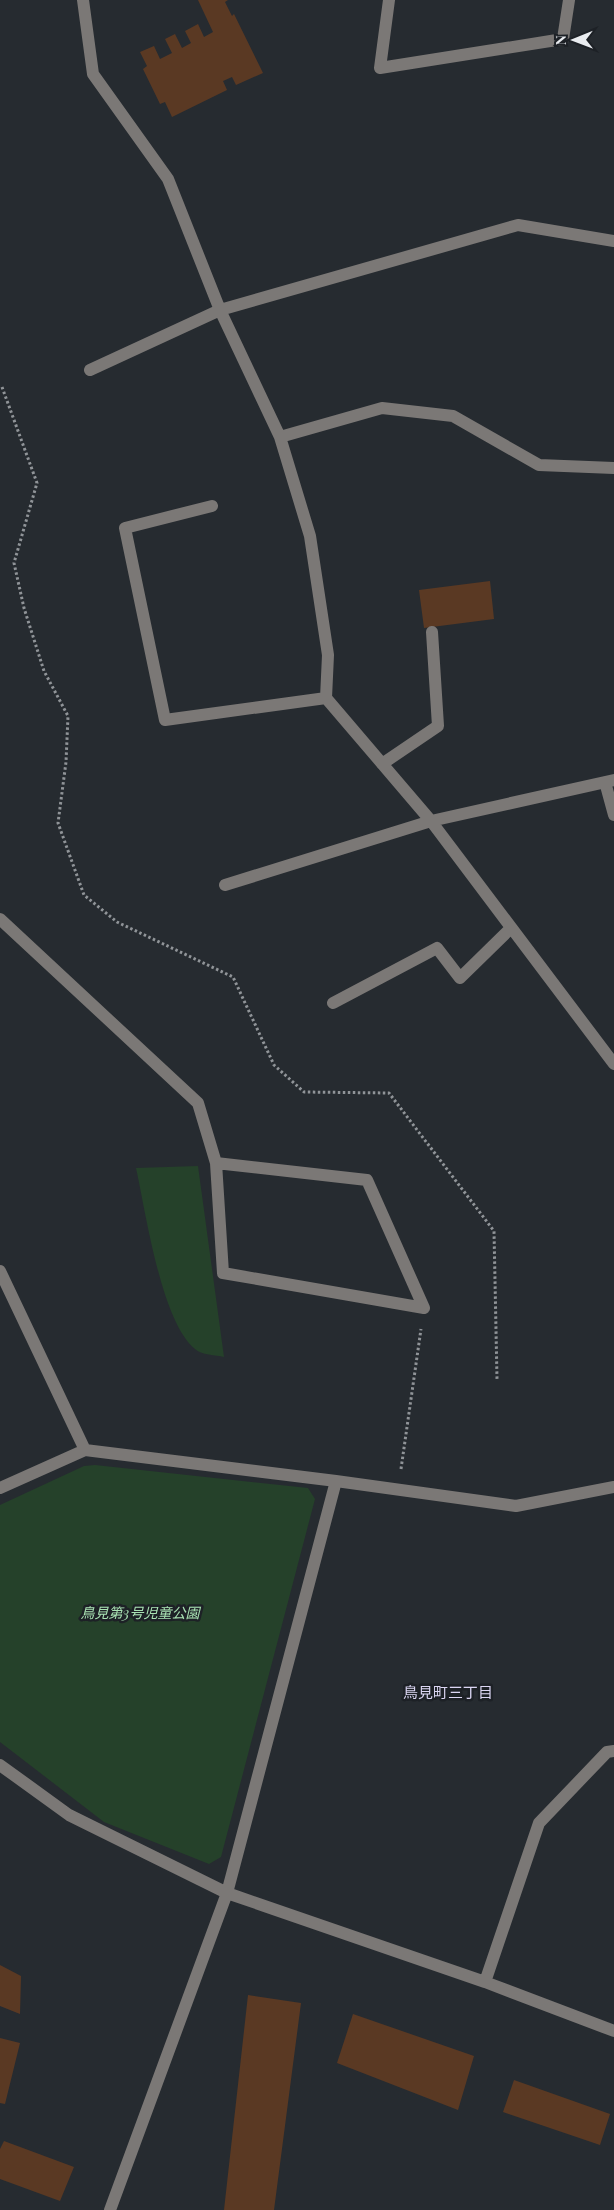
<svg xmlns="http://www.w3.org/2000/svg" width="614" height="2210" viewBox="0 0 614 2210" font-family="'Playfair Display','Noto Sans JP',serif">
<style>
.green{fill:#25412a}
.building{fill:#5a3923}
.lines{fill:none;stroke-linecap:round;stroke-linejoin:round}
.path{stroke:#909498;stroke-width:3;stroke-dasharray:2.5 2.5;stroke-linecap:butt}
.minor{stroke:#7b7876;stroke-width:12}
.labels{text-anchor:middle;stroke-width:5;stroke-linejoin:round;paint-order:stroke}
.park-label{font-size:14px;font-style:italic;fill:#a9e2b3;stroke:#1d2126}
.neighbourhood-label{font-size:15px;fill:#dbd6f3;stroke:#1d2126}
</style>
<rect width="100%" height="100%" fill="#262b30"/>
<path class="green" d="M198,1166L224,1357C216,1355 201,1355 195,1349C161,1321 146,1213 136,1168Z
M95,1465L308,1488L315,1499L221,1857L209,1864L104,1822L0,1742V1505L84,1466Z"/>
<path class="building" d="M198,0H228L225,2L232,16L234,14L263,73L236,85L232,77L223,81L227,90L172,117L165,102L160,104L143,69L147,66L140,52L154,46L160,59L172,53L165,39L175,34L182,48L191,43L185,31L198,24L204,37L213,32Z
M490,581L494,619L424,628L419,590Z
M0,1965L21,1976L20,2014L0,2006Z
M248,1995L301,2003L274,2210H224Z
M353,2014L474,2056L458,2110L337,2063Z
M0,2038L20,2043L5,2104L0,2103Z
M514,2080L610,2114L600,2145L503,2112Z
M4,2141L74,2167L60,2201L0,2179V2149Z"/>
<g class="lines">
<path class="path" d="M2,387L37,483L14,563L24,608L44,671L68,716L66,762L58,823L84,895L117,922L233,977L274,1065L304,1092L389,1093L494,1231L497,1379
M401,1469L421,1329"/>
<path class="minor" d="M83,0L93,74L168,179L220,310L280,437L310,536L328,655L326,698L431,821L614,1064
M389,0L380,68L563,39L569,0
M90,370L220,310L518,225L614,241
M280,437L382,408L453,416L539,465L614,468
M212,506L125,528L165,720L326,698
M382,764L438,726L432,632
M605,782L614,815
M225,885L431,821L614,780
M0,919L198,1103L216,1163L223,1273L424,1308
M333,1003L437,948L460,978L511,928
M216,1163L367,1180L424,1308
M0,1271L85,1450
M0,1488L85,1450L336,1481L516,1506L614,1487
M0,1765L69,1815L227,1893L485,1982L614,2031
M485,1982L539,1823L607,1752L614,1751
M110,2210L227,1893L336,1481"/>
</g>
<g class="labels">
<g class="park-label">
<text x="140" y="1618">鳥見第3号児童公園</text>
</g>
<g class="neighbourhood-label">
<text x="448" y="1698">鳥見町三丁目</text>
</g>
</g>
<g transform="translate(574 40) rotate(269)" stroke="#1d2126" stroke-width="4" paint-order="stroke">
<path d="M0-4L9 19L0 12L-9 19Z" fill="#e9ecf0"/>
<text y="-8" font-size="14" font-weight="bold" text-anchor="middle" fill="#e9ecf0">N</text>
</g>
</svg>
